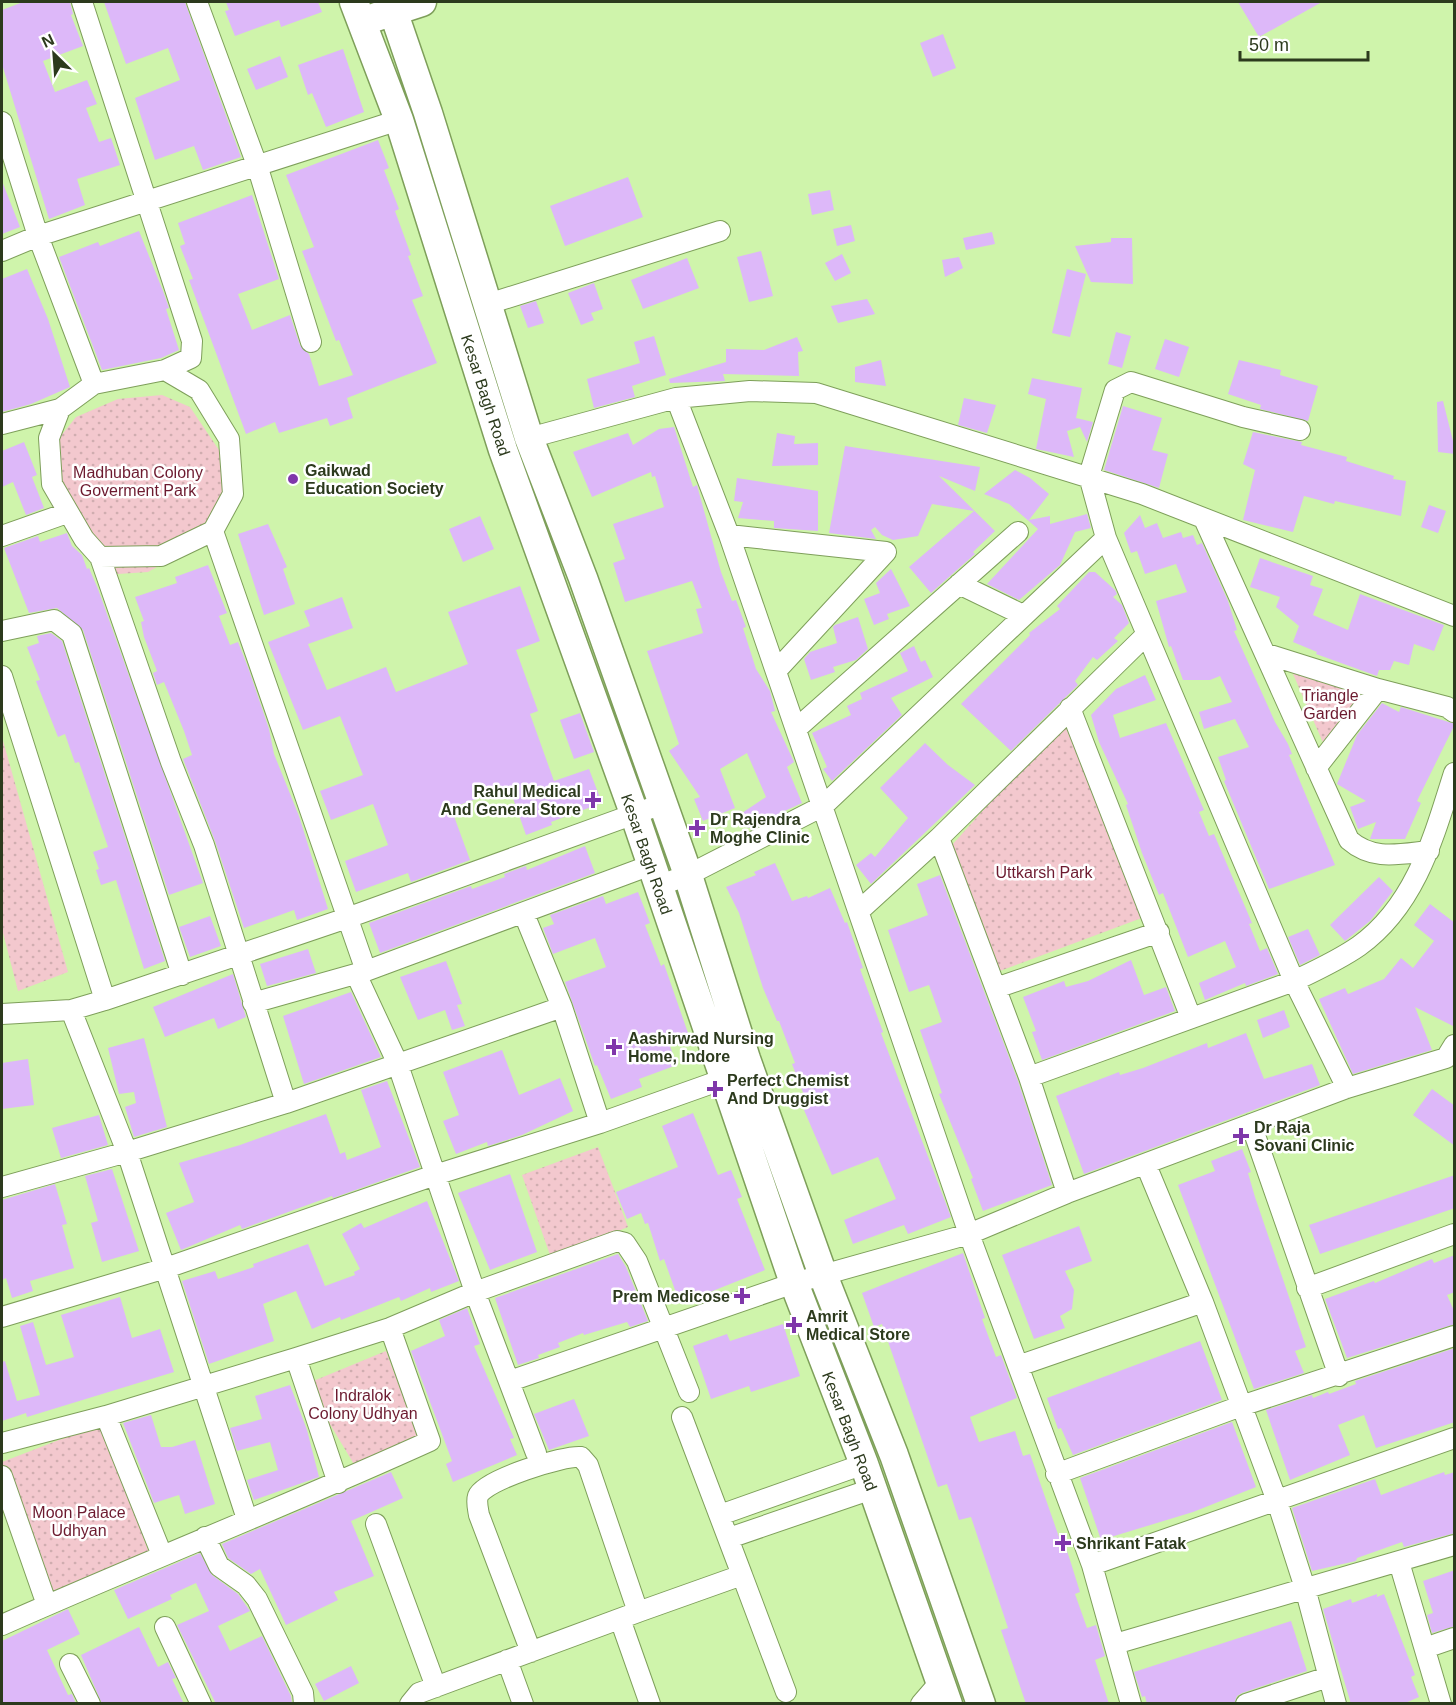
<svg xmlns="http://www.w3.org/2000/svg" width="1456" height="1705" viewBox="0 0 1456 1705" font-family="Arial,sans-serif">
<style>
.park{fill:url(#park-dots)}
.building{fill:#ddb8f9}
.lines{fill:none;stroke-linecap:round;stroke-linejoin:round}
.minor-casing{stroke:#7e9f5a;stroke-width:22}
.secondary-casing{stroke:#7e9f5a;stroke-width:31}
.minor{stroke:#fff;stroke-width:20}
.secondary{stroke:#fff;stroke-width:28}
.poi-dot{fill:#7f37aa;stroke:#fff;stroke-width:2}
.labels{text-anchor:middle;stroke-width:5;stroke-linejoin:round;paint-order:stroke}
.street-label{font-size:16px;fill:#2c3a1d;stroke:#fff}
.poi-label{font-size:16px;font-weight:bold;fill:#2c3a1d;stroke:#fff;text-anchor:start}
.park-label{font-size:16px;fill:#6c1a2f;stroke:#fff}
</style>
<defs>
<pattern id="park-dots" width="8" height="8" patternUnits="userSpaceOnUse" patternTransform="scale(1.5)"><rect width="8" height="8" fill="#f3c8ce"/><path d="M2 2h.1M6 6h.1" fill="none" stroke="#d0adb0" stroke-width="1.8" stroke-linecap="round"/></pattern>
</defs>
<rect width="100%" height="100%" fill="#cff4ab"/>
<path class="park" d="M162,395L190,407L225,459V486L219,517L209,538L148,572L118,574L94,567L53,511L44,474L56,442L76,417L118,399Z
M1290,667L1361,690L1328,754Z
M1063,721L1147,916L997,972L952,845Z
M2,737L68,972L18,991L2,929Z
M598,1147L628,1227L551,1258L522,1175Z
M386,1351L419,1439L355,1466L306,1384Z
M103,1423L149,1553L46,1594L2,1462Z"/>
<path class="building" d="M23,2H70L73,14L71,15L83,46L43,61L55,92L87,80L97,104L86,108L99,142L111,138L120,165L77,179L85,205L49,219L2,64V10Z
M104,2H185L241,157L203,170L194,146L155,160L135,98L180,80L168,48L126,64Z
M226,2H318L322,12L281,27L279,20L235,36L225,11L229,10Z
M1238,2H1322L1259,37Z
M943,34L956,68L933,77L920,43Z
M343,49L364,112L326,127L312,93L308,95L298,65Z
M280,56L288,77L256,90L247,69Z
M378,140L389,168L384,170L399,209L395,211L411,255L408,256L423,296L412,300L437,363L347,398L353,418L330,426L327,418L279,433L275,422L246,434L189,280L193,279L180,246L185,244L178,223L252,195L279,279L238,294L252,330L290,315L300,345L309,354L319,386L353,375L339,340L336,341L302,251L314,247L286,175Z
M628,177L643,217L565,246L550,206Z
M2,181L20,227L2,234Z
M830,190L834,210L812,215L808,194Z
M851,225L855,241L837,246L833,229Z
M139,231L163,291L169,308L166,309L179,350L161,358L102,370L59,257L98,242L100,246Z
M992,232L995,244L966,250L963,238Z
M1111,238H1132L1133,284L1091,282L1075,246L1111,242Z
M761,251L773,296L749,302L737,257Z
M842,254L851,273L835,281L825,263Z
M959,257L963,268L945,277L942,260Z
M687,258L699,288L643,309L631,280Z
M27,269L48,319L70,387L31,404L2,412V279Z
M1067,269L1086,274L1070,337L1052,333Z
M594,283L603,309L591,313L594,320L581,325L568,293Z
M867,299L875,314L838,323L831,306Z
M536,301L544,323L528,328L520,306Z
M1116,332L1131,336L1122,368L1108,364Z
M654,336L666,375L632,386L635,397L594,408L587,379L640,363L634,342Z
M797,337L803,351L798,352L799,376L723,374L725,381L670,383L669,379L726,362V349L764,350Z
M1165,339L1189,347L1179,377L1155,369Z
M881,360L886,386L855,382V367Z
M1239,360L1281,370L1280,375L1318,386L1308,421L1260,409L1261,405L1228,394Z
M1032,378L1082,388L1076,418L1093,422L1087,442L1080,427L1067,431L1074,457L1036,449L1046,399L1028,394Z
M964,398L996,405L987,433L958,425Z
M1443,401L1455,449V454L1438,452L1437,402Z
M1123,406L1162,418L1152,450L1168,454L1159,488L1104,470Z
M674,427L693,487L697,485L698,489L721,572L732,601L736,600L746,627L743,628L756,669L770,691L775,711L771,712L794,762L787,767L802,803L748,828L742,813L766,797L747,753L720,769L735,808L703,821L694,799L700,797L669,751L679,744L647,651L703,633L696,609L702,608L692,581L625,602L613,563L625,559L613,524L664,507L655,476L652,477L651,472L592,497L573,452L628,433L633,445L659,429Z
M1253,432L1302,442L1301,445L1347,457L1346,461L1394,476L1393,479L1406,481L1401,516L1335,501L1334,504L1304,496L1293,532L1243,520L1255,470L1243,464Z
M777,433L795,436L794,444L818,443V465L772,466Z
M24,442L37,475L32,477L44,508L26,515L13,482L2,487V451Z
M845,446L980,467L975,491L939,476L995,531L973,552L975,554L931,593L909,567L974,511L932,504L918,536L893,540L882,535L875,527L871,530L876,539L829,533Z
M1015,470L1030,478L1049,494L1029,520L1050,516V524L1087,514L1091,528L1075,532L1060,565L1019,600L987,584L1038,529L1009,504L984,494Z
M737,478L818,491V531L774,528V521L738,518L743,502L734,501Z
M1429,505L1446,511L1438,533L1421,527Z
M1140,515L1145,528L1157,523L1163,538L1181,532L1183,538L1193,535L1197,545L1202,543L1228,601L1237,630L1234,631L1275,722L1288,744L1292,754L1289,755L1335,865L1269,889L1224,781L1226,780L1218,757L1249,747L1235,719L1204,729L1199,712L1232,702L1220,676L1210,680H1183L1171,646L1169,647L1156,601L1187,592L1176,564L1145,574L1137,551L1131,553L1124,533Z
M480,516L494,549L463,562L449,529Z
M268,524L287,567L283,569L295,604L264,615L238,534Z
M67,533L72,546L82,555L87,569L89,568L98,589L203,883L169,895L83,630L57,608L29,613L4,548L38,536L40,542Z
M1260,558L1313,576L1310,585L1323,589L1313,615L1348,630L1360,594L1444,625L1434,651L1414,644L1409,665L1394,661L1390,670H1379L1377,676L1316,654L1317,652L1293,642L1299,626L1276,607L1280,597L1250,587Z
M208,565L227,613L219,616L230,645L238,642L249,670L269,729L274,754L299,816L328,909L297,920L294,910L244,928L215,841L183,759L192,755L184,731L164,682L157,685L153,673L157,671L144,637L141,622L144,621L135,597L177,583L175,577Z
M891,569L910,606L887,614L889,619L874,625L864,599L880,593L876,583Z
M1089,572H1095L1115,590L1117,594L1113,597L1122,605L1129,623L1114,638L1118,641L1097,660L1093,657L1075,681L1078,685L1011,751L961,704L1030,635L1029,633L1060,609L1057,606Z
M520,586L540,641L516,650L538,711L530,714L554,781L589,769L602,803L551,822L552,825L526,835L509,787L451,808L470,860L411,882L408,873L356,892L345,861L388,845L373,804L331,820L320,791L363,775L340,716L303,730L268,642L310,626L304,611L342,597L353,628L308,644L327,690L386,667L396,692L468,664L448,612Z
M858,617L868,649L856,660L833,667L835,672L811,680L804,659L810,652L837,643L833,627L835,625Z
M51,633L62,641L165,961L144,969L116,880L101,885L96,870L99,869L93,852L108,847L79,762L75,763L65,734L58,737L36,681L40,680L27,647L39,643L37,636Z
M914,646L921,662L925,660L933,677L891,698L902,715L832,781L823,769L827,767L812,733L851,715L847,706L862,699L860,693L908,671L900,653Z
M1145,675L1156,700L1113,715L1120,738L1166,723L1204,810L1199,812L1209,836L1214,834L1252,923L1249,924L1260,951L1267,948L1278,974L1246,986L1245,983L1205,1000L1199,983L1236,967L1225,941L1188,957L1163,893L1159,895L1142,853L1126,805L1128,804L1099,742L1091,715L1116,689Z
M1382,703L1399,712L1401,707L1455,724L1417,801L1421,803L1405,839H1370L1376,822L1358,829L1350,807L1366,801L1337,784L1357,735Z
M580,713L594,752L574,759L560,720Z
M925,743L948,765L975,785L871,884L856,865L871,853L875,857L908,818L880,788Z
M585,846L595,873L380,953L369,923L471,886L472,889L505,877L504,874L526,866L527,870Z
M775,863L792,901L807,896L808,898L830,888L845,923L847,922L863,968L860,969L883,1032L881,1033L951,1217L908,1234L904,1225L853,1244L844,1220L896,1199L878,1157L832,1175L804,1110L809,1108L792,1064L795,1063L779,1021H777L763,988L739,913L726,887L756,875L754,872Z
M940,875L1018,1081L1052,1185L983,1211L971,1179L973,1178L939,1094L942,1093L920,1030L942,1022L929,985L909,992L888,930L928,915L917,884Z
M1379,877L1393,891L1370,921L1345,941L1330,925Z
M638,892L650,923L645,925L661,966L664,964L688,1033L668,1041L677,1065L639,1079L642,1087L611,1099L597,1065L595,1066L565,982L606,967L595,938L553,954L543,928L554,924L550,915L603,896L606,904Z
M1430,904L1455,923V1027L1415,1007L1432,1050L1353,1074L1319,999L1345,988L1348,994L1384,979L1401,958L1413,968L1434,941L1414,925Z
M210,916L221,946L190,957L179,927Z
M1308,929L1320,955L1300,965L1288,937Z
M308,949L316,973L267,986L260,964Z
M1131,960L1144,995L1166,987L1175,1011L1042,1060L1032,1032L1036,1031L1023,997L1064,981L1066,987L1088,981Z
M446,961L462,1004L457,1005L465,1026L452,1030L445,1010L418,1020L400,977Z
M233,974L246,1017L218,1029L214,1018L165,1037L153,1007Z
M351,992L381,1057L304,1084L283,1016Z
M1284,1010L1290,1027L1263,1038L1257,1020Z
M1246,1033L1264,1079L1312,1064L1320,1085L1084,1174L1056,1096L1119,1072L1120,1075L1143,1068L1207,1043L1208,1048Z
M144,1038L167,1127L134,1137L125,1107L136,1103L134,1092L119,1094L108,1048Z
M502,1050L519,1095L560,1078L573,1111L522,1135L488,1146L487,1142L456,1154L443,1121L459,1115L443,1072Z
M28,1059L34,1105L2,1109V1063Z
M387,1081L420,1167L333,1198L332,1196L242,1229L240,1225L181,1250L166,1213L194,1202L179,1163L240,1145L326,1114L340,1154L345,1152L347,1160L381,1147L361,1090Z
M1432,1089L1455,1106V1146L1413,1115Z
M693,1113L718,1175L731,1170L742,1197L737,1199L765,1270L680,1304L664,1259L660,1261L648,1223L645,1224L641,1213L627,1219L616,1192L678,1167L662,1126Z
M99,1115L108,1145L61,1158L52,1128Z
M1242,1149L1251,1172L1248,1173L1255,1197L1306,1347L1295,1351L1304,1373L1254,1389L1178,1185L1215,1171L1211,1161Z
M112,1169L139,1251L102,1262L91,1223L98,1221L85,1176Z
M510,1174L537,1252L490,1270L458,1193Z
M1455,1175V1208L1320,1254L1309,1225Z
M55,1184L67,1224L62,1225L74,1268L30,1281L33,1291L12,1298L6,1278L2,1280V1200Z
M427,1201L459,1281L431,1292L430,1288L401,1301L399,1297L341,1320L340,1317L312,1329L296,1291L263,1304L274,1341L209,1364L182,1281L215,1271L218,1279L254,1267L253,1264L308,1244L325,1286L355,1275L354,1272L360,1269L342,1234L361,1223L364,1228Z
M1079,1226L1092,1261L1065,1271L1074,1290L1072,1309L1060,1316L1065,1328L1034,1339L1002,1255Z
M963,1253L985,1318L982,1319L996,1357L1001,1355L1017,1398L970,1417L979,1442L1015,1431L1023,1456L1030,1454L1059,1537L1062,1536L1070,1560L1080,1592L1075,1594L1087,1628L1096,1625L1105,1656L1095,1660L1109,1704H1026L1001,1630L1008,1628L971,1517L959,1520L947,1484L938,1487L882,1324L874,1327L862,1293Z
M618,1254L626,1267L648,1321L630,1327L627,1322L584,1335L583,1333L558,1343L560,1347L538,1355L539,1358L518,1365L495,1298Z
M1455,1255V1292L1447,1295L1455,1313V1324L1347,1358L1325,1299L1374,1281L1375,1283L1432,1259L1434,1263Z
M120,1297L132,1338L160,1329L174,1372L27,1417L26,1413L2,1421V1362L5,1361L17,1401L40,1395L20,1326L33,1322L46,1365L74,1357L61,1315Z
M467,1308L480,1344L474,1346L514,1438L510,1439L517,1455L453,1482L446,1464L452,1461L411,1351L445,1336L439,1320Z
M783,1324L800,1376L751,1392L749,1386L711,1399L693,1346L727,1334L730,1341Z
M1200,1341L1222,1400L1073,1455L1061,1428L1058,1429L1047,1398Z
M1455,1348V1422L1376,1448L1364,1415L1338,1425L1350,1455L1290,1480L1266,1410L1312,1395L1313,1398L1328,1392L1329,1394L1356,1384L1355,1381Z
M290,1385L307,1430L319,1477L254,1500L247,1480L278,1470L270,1442L237,1451L230,1428L262,1419L255,1396Z
M574,1399L589,1436L549,1450L534,1414Z
M151,1415L161,1447H172L195,1440L215,1504L185,1514L179,1495L154,1503L123,1423Z
M1232,1422L1256,1487L1193,1512L1101,1540L1080,1478Z
M391,1472L403,1498L351,1521L374,1576L334,1592L338,1600L286,1625L260,1569L251,1574L228,1558L222,1544Z
M1444,1472L1445,1475L1455,1472V1533L1404,1547L1402,1542L1357,1558L1356,1561L1312,1571L1292,1508L1375,1479L1381,1495Z
M200,1553L212,1575L238,1594L250,1611L218,1626L230,1651L262,1636L291,1696L292,1704H216L177,1625L209,1611L196,1583L170,1595L172,1599L128,1619L114,1590Z
M1455,1570V1626L1432,1633L1427,1615L1433,1613L1423,1581Z
M1377,1594V1597L1384,1594L1415,1675L1411,1677L1419,1697L1403,1704H1351L1323,1609L1351,1599L1352,1603Z
M68,1609L80,1634L47,1650L68,1695L72,1694L76,1704H2V1641Z
M1291,1621L1307,1671L1242,1693L1237,1696L1234,1704H1147L1145,1696L1142,1697L1134,1672Z
M139,1627L158,1667L168,1662L176,1678L172,1679L184,1704H102L81,1655Z
M351,1666L359,1683L324,1701L315,1684Z"/>
<g class="lines">
<defs>
<path id="minor" d="M197,2L257,165L311,342
M2,122L38,236L94,384
M2,251L38,236L399,120
M488,304L720,231
M676,398L729,535L969,1234L1092,1565L1131,1704
M60,409L49,438L52,484L84,539L100,557L171,762L204,845L286,1103
M2,424L60,409L94,384L165,370L191,358L192,341L82,2
M1300,430L1243,417L1131,382L1115,390L1089,476L1106,538L1294,981L1347,1088
M529,438L676,398L750,391L816,393L1142,494L1454,616
M1204,519L1349,840C1373,861 1399,854 1429,851
M213,531L366,971
M729,535L886,552L776,671
M2,536L67,513
M100,557L161,556L213,531L233,494L229,439L199,390L165,370
M959,584L1023,615
M2,631L54,620L72,634L182,975
M1267,654L1378,689L1316,768
M2,676L105,1000
M1378,689L1447,707L1454,712
M1070,708L1191,1018
M796,729L1018,532
M939,838L1029,1077L1067,1193
M658,886L688,875L823,806L1106,538
M860,910L939,838L1145,636
M524,914L562,1007L600,1123
M356,974L397,1062L475,1292L536,1453
M996,988L1159,932
M253,1003L366,971L651,865
M71,1010L127,1152L247,1519
M2,1014L71,1010L105,1000L347,918L662,804
M1029,1077L1294,981C1317,970 1339,960 1359,946C1416,905 1434,836 1454,773
M1251,1124L1339,1376
M1146,1165L1203,1302L1277,1501L1305,1588L1336,1704
M2,1187L127,1152L286,1103L562,1007
M1307,1288L1454,1234
M2,1317L166,1268L435,1175L600,1123L724,1079
M296,1358L338,1483
M1018,1366L1203,1302
M510,1381L794,1283L969,1234L1067,1193L1347,1088L1446,1058L1454,1045
M106,1416L162,1555
M682,1417L742,1575
M2,1443L106,1416L296,1358L390,1328L475,1292L617,1241L625,1243L637,1261L689,1392
M1056,1474L1241,1406L1454,1336
M2,1476L47,1605
M720,1515L864,1464
M376,1524L436,1687
M205,1537L219,1566L246,1585L257,1599L303,1693L304,1704
M729,1538L872,1489
M1399,1562L1441,1704
M1092,1565L1454,1438
M620,1619L650,1704
M2,1625C144,1562 289,1505 430,1441L390,1328
M165,1627L201,1704
M1115,1644L1454,1545
M1425,1648L1454,1638
M531,1652L479,1515C478,1509 476,1502 478,1496C484,1480 564,1455 581,1457L588,1465L638,1612L742,1575L786,1692
M507,1660L523,1704
M70,1664L90,1704
M410,1704L419,1693L638,1612
M921,1704L940,1682
M1246,1704L1328,1677"/>
<path id="secondary" d="M354,2L399,120L503,450L634,813L794,1283L864,1464L948,1704
M390,2L428,113L529,438L583,578L685,866L746,1059L823,1275L894,1455L981,1704
M376,17L422,2"/>
</defs>
<use href="#minor" class="minor-casing"/>
<use href="#secondary" class="secondary-casing"/>
<use href="#minor" class="minor"/>
<use href="#secondary" class="secondary"/>
</g>
<g class="poi-dot">
<circle cx="293" cy="479" r="6"/>
<path d="M590 791h6v6h6v6h-6v6h-6v-6h-6v-6h6z"/>
<path d="M694 819h6v6h6v6h-6v6h-6v-6h-6v-6h6z"/>
<path d="M611 1038h6v6h6v6h-6v6h-6v-6h-6v-6h6z"/>
<path d="M712 1080h6v6h6v6h-6v6h-6v-6h-6v-6h6z"/>
<path d="M1238 1127h6v6h6v6h-6v6h-6v-6h-6v-6h6z"/>
<path d="M739 1287h6v6h6v6h-6v6h-6v-6h-6v-6h6z"/>
<path d="M791 1316h6v6h6v6h-6v6h-6v-6h-6v-6h6z"/>
<path d="M1060 1534h6v6h6v6h-6v6h-6v-6h-6v-6h6z"/>
</g>
<g class="labels">
<g class="street-label">
<text transform="translate(486 395) rotate(72)" y="6">Kesar Bagh Road</text>
<text transform="translate(647 854) rotate(71)" y="6">Kesar Bagh Road</text>
<text transform="translate(850 1431) rotate(69)" y="6">Kesar Bagh Road</text>
</g>
<g class="poi-label">
<text x="305" y="476">Gaikwad<tspan x="305" dy="18">Education Society</tspan></text>
<text x="581" y="797" text-anchor="end">Rahul Medical<tspan x="581" dy="18">And General Store</tspan></text>
<text x="710" y="825">Dr Rajendra<tspan x="710" dy="18">Moghe Clinic</tspan></text>
<text x="628" y="1044">Aashirwad Nursing<tspan x="628" dy="18">Home, Indore</tspan></text>
<text x="727" y="1086">Perfect Chemist<tspan x="727" dy="18">And Druggist</tspan></text>
<text x="1254" y="1133">Dr Raja<tspan x="1254" dy="18">Sovani Clinic</tspan></text>
<text x="730" y="1302" text-anchor="end">Prem Medicose</text>
<text x="806" y="1322">Amrit<tspan x="806" dy="18">Medical Store</tspan></text>
<text x="1076" y="1549">Shrikant Fatak</text>
</g>
<g class="park-label">
<text x="138" y="478">Madhuban Colony<tspan x="138" dy="18">Goverment Park</tspan></text>
<text x="1330" y="701">Triangle<tspan x="1330" dy="18">Garden</tspan></text>
<text x="1044" y="878">Uttkarsh Park</text>
<text x="363" y="1401">Indralok<tspan x="363" dy="18">Colony Udhyan</tspan></text>
<text x="79" y="1518">Moon Palace<tspan x="79" dy="18">Udhyan</tspan></text>
</g>
</g>
<rect width="1456" height="1705" fill="none" stroke="#2c3a1d" stroke-width="6"/>
<g transform="translate(54 54) rotate(335)" stroke="#ffffff" stroke-width="4.5" paint-order="stroke">
<path d="M0-4.5L10 22L0 15L-10 22Z" fill="#2c3a1d"/>
<text y="-9" font-size="16" font-weight="bold" text-anchor="middle" fill="#2c3a1d">N</text>
</g>
<path d="M1240 51v9h128v-9" fill="none" stroke="#2c3a1d" stroke-width="3"/>
<text x="1249" y="51" font-size="18" fill="#2c3a1d" stroke="#ffffff" stroke-width="4.5" paint-order="stroke">50 m</text>
</svg>
